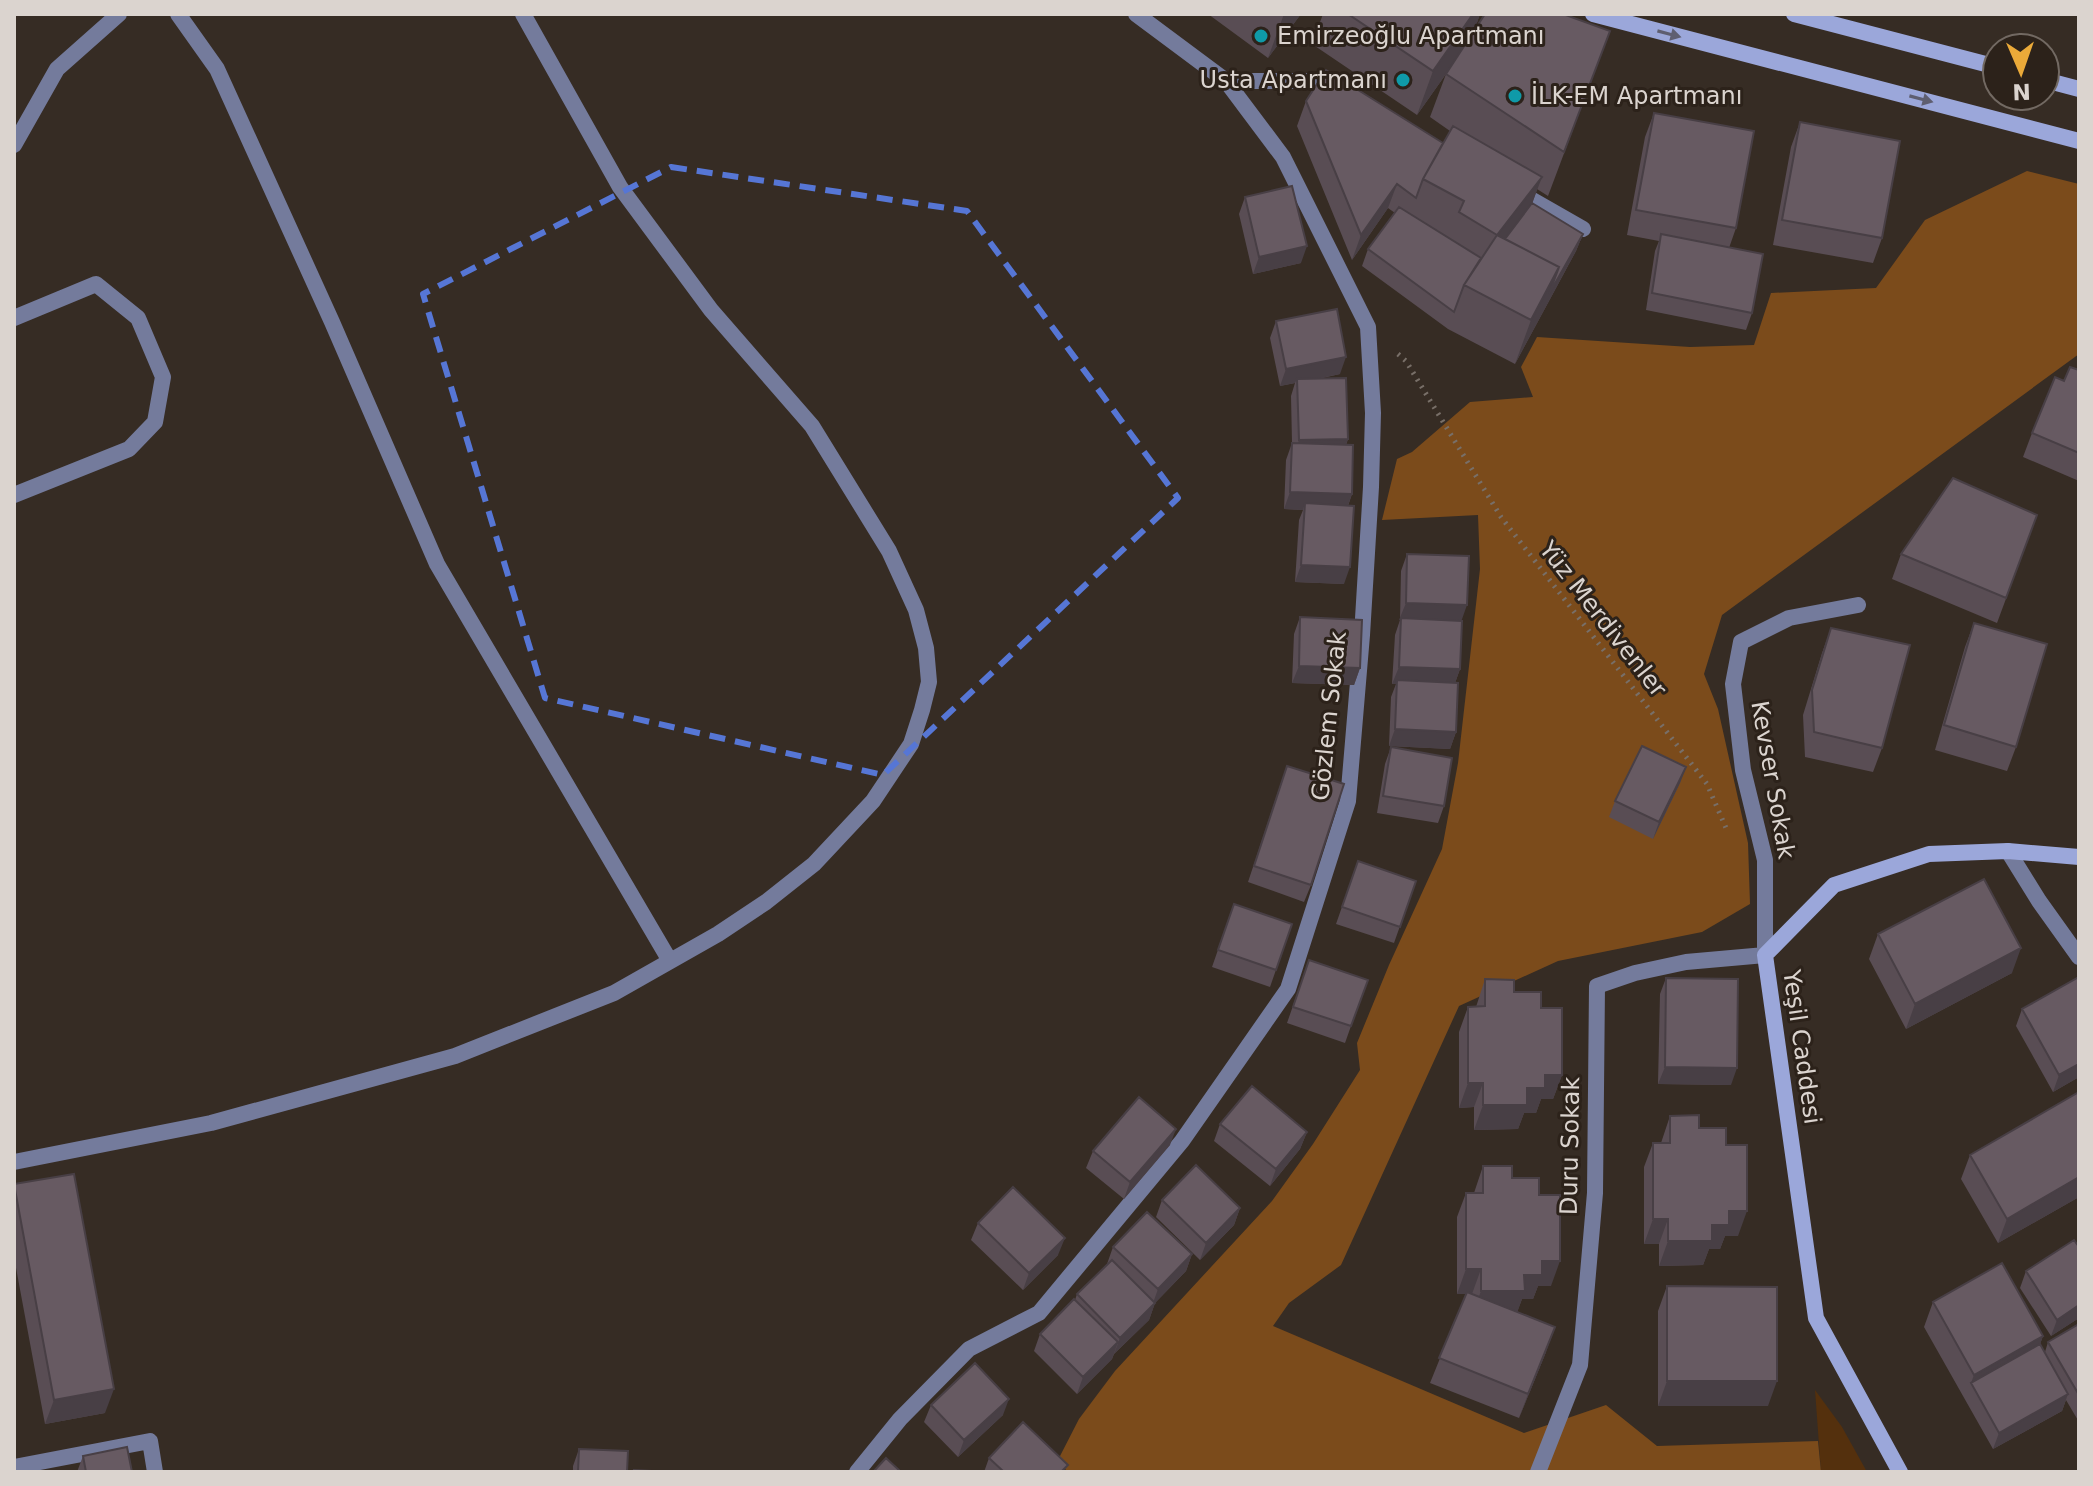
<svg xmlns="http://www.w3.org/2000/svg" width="2093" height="1486" viewBox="0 0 2093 1486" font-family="'DejaVu Sans',sans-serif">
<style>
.green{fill:#54300d}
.forest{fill:#7b4b1b}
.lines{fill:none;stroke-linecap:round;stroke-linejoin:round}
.path{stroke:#786f68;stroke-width:5;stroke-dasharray:2 6;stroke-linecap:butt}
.lane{stroke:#747b9c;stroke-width:16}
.street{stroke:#747b9c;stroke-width:16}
.secondary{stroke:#9ba7da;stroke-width:16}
.wall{fill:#594d54}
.shaded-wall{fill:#483f45}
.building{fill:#675a62;stroke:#483f45;stroke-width:2}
.oneway{fill:#5e5e70}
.marked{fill:none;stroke:#5676d5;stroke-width:6;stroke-dasharray:16 10;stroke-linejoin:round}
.culture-dot{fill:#0f9aa8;stroke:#2c221a;stroke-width:3}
.labels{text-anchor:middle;stroke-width:6;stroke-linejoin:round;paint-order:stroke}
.poi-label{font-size:24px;fill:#dbd4cf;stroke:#2c221a;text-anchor:start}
.street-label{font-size:24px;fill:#dbd4cf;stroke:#2c221a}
</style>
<rect width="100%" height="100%" fill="#362c24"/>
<path class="green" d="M1815,1390L1842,1427L1867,1472H1821Z"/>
<path class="forest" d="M2027,171L2079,184V354L1722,615L1704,674L1718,709L1748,843L1750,904L1702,932L1558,961L1459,1006L1341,1265L1289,1303L1273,1326L1524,1433L1606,1405L1657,1446L1818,1441L1821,1472H1067L1059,1458L1079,1419L1115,1371L1272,1201L1313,1144L1360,1070L1357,1043L1389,965L1442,849L1458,763L1480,569L1478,515L1382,520L1397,459L1412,452L1470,402L1533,397L1521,367L1537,337L1690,347L1754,345L1771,293L1876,288L1925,220Z"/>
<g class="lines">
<path class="path" d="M1398,354L1406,361L1501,517L1707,784L1726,828"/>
<path class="lane" d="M178,14L217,69L332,322L437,564L670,961
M14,145L57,69L119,14
M14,318L96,284L138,318L163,377L155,422L129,449L14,495
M14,1162L211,1123L455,1056L614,993L718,934L766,902L814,864L873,801L911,744L922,710L929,682L926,648L916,610L889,551L812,426L711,310L620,187L523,14
M14,1467L150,1441L155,1472"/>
<path class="street" d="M1226,81H1323L1338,89
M1515,190L1583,229
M2008,851L2039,901L2079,957
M857,1472L900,1419L969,1349L1039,1313L1182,1141L1288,989L1348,801L1362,635L1371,487L1373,413L1368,327L1283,157L1226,81L1136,14
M1538,1472L1580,1365L1595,1193L1597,986L1635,973L1686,962L1765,955V860L1743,770L1733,684L1741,642L1789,618L1858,605"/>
<path class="secondary" d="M1593,14L2079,141
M1794,14L1997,67
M2045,80L2079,89
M1900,1472L1816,1318L1765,955L1834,885L1929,854L2008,851L2079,857"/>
</g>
<path class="wall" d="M1208,14H1301L1268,58Z
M1323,14H1480L1474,31H1610L1548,196L1537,189L1532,204L1583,234L1576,251L1515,364L1448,329L1362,266L1368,249L1395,213L1388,208L1352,260L1297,126L1306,101L1443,143L1450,131L1430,117L1446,74L1417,115L1312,44Z
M1654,113L1736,228L1729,248L1752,313L1746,330L1646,310L1655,251L1659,241L1627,235L1645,137Z
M1800,122L1882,238L1873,263L1773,245L1791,147Z
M1245,197L1301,263L1253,274L1239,214Z
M1276,321L1340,374L1318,379L1348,439L1346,445L1352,494L1348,506L1344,584L1295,582L1299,520L1303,510L1284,509L1286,460L1292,443L1291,396L1295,383L1280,386L1270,338Z
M2079,370V481L2023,457L2032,433L2064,381Z
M2037,515L1997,623L1892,579L1901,554Z
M1407,554L1461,621L1460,669L1455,683L1456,732L1450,749L1389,746L1391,697L1396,684H1392L1395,635L1400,620L1401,571Z
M1300,617L1360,668L1354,685L1292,683L1294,634Z
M1974,623L2016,747L2007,771L1935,750L1965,647Z
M1831,628L1882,748L1873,772L1805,757L1803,715L1822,653Z
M1391,747L1444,806L1438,823L1377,813L1385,764Z
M1686,767L1680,783L1653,839L1609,817L1615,801Z
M1281,783L1311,885L1304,902L1248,882Z
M1358,861L1416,881L1394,943L1336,924Z
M1234,904L1292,924L1270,987L1212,967Z
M1878,934L2012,973L1906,1029L1869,959Z
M1309,960L1351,1026L1345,1043L1287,1023Z
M2079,977V1077L2053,1092L2016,1026L2022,1009Z
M1666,978L1731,1085L1658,1084L1660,994Z
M1485,979L1514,992L1541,1008L1562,1075L1553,1099H1541L1536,1113H1524L1518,1129L1474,1130V1107L1459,1108V1032L1468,1007H1476Z
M2079,1092V1197L1998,1243L1961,1179L1970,1155Z
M1670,1116L1699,1128L1726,1145L1738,1236H1725L1720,1249H1709L1703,1265L1659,1266V1244H1644V1167L1653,1143H1661Z
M1220,1124L1307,1132L1300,1149L1270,1186L1214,1141Z
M1170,1145L1124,1199L1086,1168L1093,1151Z
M1483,1166L1512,1178L1539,1195L1551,1286H1538L1533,1299H1522L1517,1312L1546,1352L1519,1418L1430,1383L1466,1294H1457V1217L1466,1193H1474Z
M14,1184L105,1413L45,1424L14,1257Z
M1162,1200L1240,1208L1234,1225L1200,1260L1156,1217Z
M978,1223L1058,1255L1023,1290L971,1240Z
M1113,1247L1192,1254L1186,1271L1155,1303L1149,1320L1114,1354L1112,1359L1077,1394L1034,1351L1040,1334L1075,1300L1077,1294L1107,1264Z
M2026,1271L2079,1318L2051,1336L2020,1288Z
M1667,1286L1768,1406H1658V1311Z
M1933,1302L2043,1336L2040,1344L2045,1352L2048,1342L2079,1324V1422L2066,1400L2062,1411L1993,1449L1924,1327Z
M931,1405L1003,1415L958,1457L924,1422Z
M579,1449L627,1472H573V1466Z
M83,1456L132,1472H77Z
M989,1458L1065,1472H984Z"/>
<path class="shaded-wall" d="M1284,14H1301L1268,58Z
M1473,14H1480L1472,37L1417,115L1433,71Z
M1542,177L1526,220L1492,264L1497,235Z
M1397,184L1388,208L1352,260L1361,235Z
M1583,234L1576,251L1515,364L1531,320L1559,267Z
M1307,246L1301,263L1253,274L1259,257Z
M1346,357L1340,374L1297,383V379L1295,383L1280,386L1286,369Z
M1348,439L1342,456L1293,457L1299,440Z
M1290,492L1352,494L1346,511L1305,503L1303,510L1284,509Z
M1301,565L1350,567L1344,584L1295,582Z
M1406,603L1467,605L1461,622L1399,620Z
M1299,666L1360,668L1354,685L1292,683Z
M1399,667L1460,669L1454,686L1397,680L1396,684H1392Z
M1395,729L1456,732L1450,749L1389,746Z
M1686,767L1680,783L1653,839L1659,822Z
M2021,948L2012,973L1906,1029L1915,1004Z
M2079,1064V1077L2053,1092L2059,1075Z
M1665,1067L1737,1068L1731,1085L1658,1084Z
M1545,1075H1562L1553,1099H1541L1536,1113H1524L1518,1129L1474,1130L1483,1105L1527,1088Z
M1468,1083H1483L1474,1107L1459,1108Z
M1176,1129L1170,1145L1124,1199L1130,1182Z
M1307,1132L1300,1149L1270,1186L1276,1169Z
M2079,1177V1197L1998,1243L2007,1219Z
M1240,1208L1234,1225L1200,1260L1206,1243Z
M1729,1211H1747L1738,1236H1725L1720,1249H1709L1703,1265L1659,1266L1668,1241L1712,1225Z
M1653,1219H1668L1659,1244H1644Z
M1065,1238L1058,1255L1023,1290L1029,1273Z
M1192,1254L1186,1271L1153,1305L1155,1303L1149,1320L1114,1354L1120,1338L1152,1306L1158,1289Z
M1542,1261H1560L1551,1286H1538L1533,1299H1522L1516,1316H1472L1481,1291L1524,1275Z
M1466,1269H1481L1472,1294H1457Z
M2079,1305V1318L2051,1336L2057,1320Z
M1555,1327L1546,1352L1519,1418L1528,1394Z
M2043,1336L2034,1361L1971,1383L1974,1375Z
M1118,1342L1112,1359L1077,1394L1083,1377Z
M1667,1381H1777L1768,1406H1658Z
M114,1389L105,1413L45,1424L54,1400Z
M2068,1394L2062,1411L1993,1449L1999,1433Z
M1009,1399L1003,1415L958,1457L964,1440Z"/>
<path class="building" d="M1348,14H1473L1433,71Z
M1485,14H1563L1610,31L1564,152L1446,74Z
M1326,70L1443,143L1423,179L1416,198L1397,184L1361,235L1306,101Z
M1654,113L1754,131L1736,228L1636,210Z
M1800,122L1900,141L1882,238L1782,220Z
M1453,126L1542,177L1497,235L1459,212L1464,201L1423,179Z
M1292,186L1307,246L1259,257L1245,197Z
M1532,203L1583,234L1549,294L1559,267L1505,239Z
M1399,207L1481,258L1464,285L1454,312L1368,249Z
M1661,234L1763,254L1752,313L1652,293Z
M1497,235L1559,267L1531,320L1464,285Z
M1337,309L1346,357L1286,369L1276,321Z
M2070,367L2079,370V453L2032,433L2055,377L2064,381Z
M1346,378L1348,439L1299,440L1297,379Z
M1292,443L1353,445L1352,494L1290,492Z
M1953,478L2037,515L2006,598L1901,554Z
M1305,503L1354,506L1350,567L1301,565Z
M1407,554L1469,556L1467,605L1406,603Z
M1300,617L1362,620L1360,668L1299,666Z
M1401,618L1462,621L1460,669L1399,667Z
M1974,623L2047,644L2016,747L1944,725Z
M1831,628L1910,645L1882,748L1814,732L1812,690Z
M1397,680L1458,683L1456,732L1395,729Z
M1642,746L1686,767L1659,822L1615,801Z
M1391,747L1452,758L1444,806L1383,796Z
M1287,766L1344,784L1311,885L1254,866Z
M1358,861L1416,881L1400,927L1342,907Z
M1984,879L2021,948L1915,1004L1878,934Z
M1234,904L1292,924L1276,970L1218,950Z
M1309,960L1368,980L1351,1026L1293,1007Z
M2079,977V1064L2059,1075L2022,1009Z
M1666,978L1738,979L1737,1068L1665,1067Z
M1485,979L1514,980V992H1541V1008H1562V1075H1545V1088H1527V1105H1483V1083H1468V1007L1485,1006Z
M1252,1086L1307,1132L1276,1169L1220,1124Z
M2079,1092V1177L2007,1219L1970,1155Z
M1139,1097L1176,1129L1130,1182L1093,1151Z
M1699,1115V1128H1726V1145H1747V1211H1729V1225H1712V1241H1668V1219H1653V1143H1670V1116Z
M1196,1165L1240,1208L1206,1243L1162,1200Z
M1483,1166H1512V1178H1539V1195H1560V1261H1542V1275H1524L1525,1291H1481V1269H1466V1193H1483Z
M74,1174L114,1389L54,1400L14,1184Z
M1013,1187L1065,1238L1029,1273L978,1223Z
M1147,1212L1192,1254L1158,1289L1113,1247Z
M2074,1240L2079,1247V1305L2057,1320L2026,1271Z
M1112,1260L1155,1303L1120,1338L1077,1294Z
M2002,1263L2043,1336L1974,1375L1933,1302Z
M1667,1286L1777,1287V1381H1667Z
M1467,1292L1555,1327L1528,1394L1439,1358Z
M1074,1299L1118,1342L1083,1377L1040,1334Z
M2079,1324V1395L2048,1342Z
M2040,1344L2068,1394L1999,1433L1971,1383Z
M975,1363L1009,1399L964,1440L931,1405Z
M1023,1422L1068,1465L1061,1472H1004L989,1458Z
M127,1447L132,1472H86L83,1456Z
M579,1449L628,1451L627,1472H578Z
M886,1458L901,1472H873Z
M634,1470L670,1472H634Z"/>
<defs><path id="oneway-solid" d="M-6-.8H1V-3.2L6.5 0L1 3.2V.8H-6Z" transform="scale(2)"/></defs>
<g class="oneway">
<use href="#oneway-solid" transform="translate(1669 34) rotate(15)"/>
<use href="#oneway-solid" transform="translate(1921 99) rotate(15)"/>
</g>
<path class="marked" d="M671,167L967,211L1178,498L883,775L545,698L423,294Z"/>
<g class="culture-dot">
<circle cx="1261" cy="36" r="8"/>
<circle cx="1403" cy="80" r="8"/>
<circle cx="1515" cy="96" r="8"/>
</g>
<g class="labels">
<g class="poi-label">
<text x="1277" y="44">Emirzeoğlu Apartmanı</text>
<text x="1387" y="88" text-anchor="end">Usta Apartmanı</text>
<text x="1531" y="104">İLK-EM Apartmanı</text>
</g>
<g class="street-label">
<text transform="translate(1603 619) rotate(52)" y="8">Yüz Merdivenler</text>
<text transform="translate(1329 716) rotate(-84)" y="8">Gözlem Sokak</text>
<text transform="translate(1773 780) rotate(80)" y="8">Kevser Sokak</text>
<text transform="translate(1802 1047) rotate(82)" y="8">Yeşil Caddesi</text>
<text transform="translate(1570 1146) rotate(-89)" y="8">Duru Sokak</text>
</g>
</g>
<rect width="2093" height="1486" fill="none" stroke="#dbd4cf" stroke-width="32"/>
<g transform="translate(2021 72) rotate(178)"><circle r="38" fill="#2c221a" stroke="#726962" stroke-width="2"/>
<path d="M0-6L14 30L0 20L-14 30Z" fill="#ebaa39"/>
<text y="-12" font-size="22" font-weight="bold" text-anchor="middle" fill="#dbd4cf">N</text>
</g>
</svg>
